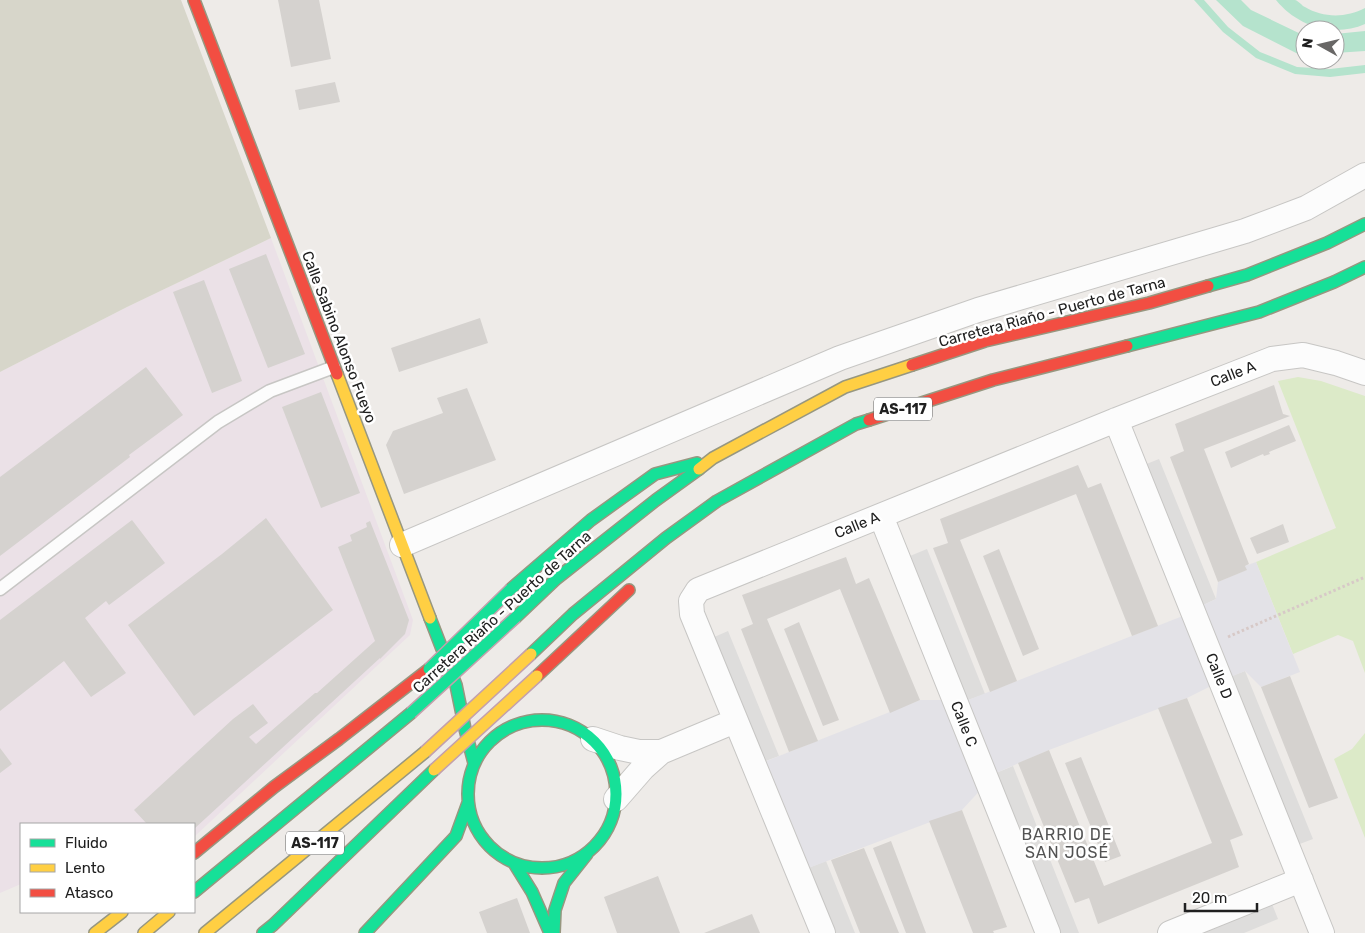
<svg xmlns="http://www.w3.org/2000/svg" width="1365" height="933" viewBox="0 0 1365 933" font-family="Rubik,sans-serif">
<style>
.industrial{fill:#ebe1e7}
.construction{fill:#d7d6ca}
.grass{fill:#dceac8}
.pitch{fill:#b5e3cd}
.parking{fill:#dedddc}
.plaza{fill:#e3e2e7}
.building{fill:#d5d2cf}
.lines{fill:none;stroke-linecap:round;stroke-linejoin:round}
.lane-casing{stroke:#c7c6c4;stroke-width:15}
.street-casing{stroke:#c7c6c4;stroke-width:26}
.fast-casing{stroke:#979780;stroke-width:14}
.slow-casing{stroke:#979780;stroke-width:14}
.jam-casing{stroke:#979780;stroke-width:14}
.path{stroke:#d7c9c7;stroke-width:3;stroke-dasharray:2.5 2.5;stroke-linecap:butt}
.lane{stroke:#fcfcfc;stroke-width:12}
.street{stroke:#fcfcfc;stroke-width:24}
.fast{stroke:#16e098;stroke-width:11}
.slow{stroke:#ffcf43;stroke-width:11}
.jam{stroke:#f24e42;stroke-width:11}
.fast-bridge-casing{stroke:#c3a0ac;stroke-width:14;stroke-linecap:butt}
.slow-bridge-casing{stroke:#c3a0ac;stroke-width:14;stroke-linecap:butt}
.fast-bridge{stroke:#16e098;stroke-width:11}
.slow-bridge{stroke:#ffcf43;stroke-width:11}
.labels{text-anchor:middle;stroke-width:5;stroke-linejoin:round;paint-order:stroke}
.shield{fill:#fff;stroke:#636363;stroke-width:1}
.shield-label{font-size:14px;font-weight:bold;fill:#202020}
.street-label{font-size:15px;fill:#202020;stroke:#fff}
.neighbourhood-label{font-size:16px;letter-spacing:1px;fill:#535353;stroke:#fff}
</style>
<rect width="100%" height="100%" fill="#eeebe8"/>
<path class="industrial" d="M271,238L413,620L410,635L194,837V824H21V884L0,893V372L127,307Z"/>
<path class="construction" d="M0,0H181L271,238L127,307L0,372Z"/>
<path class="grass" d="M1298,377L1321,381L1365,396V673L1353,641L1338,635L1293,654L1256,562L1336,528L1278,381Z
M1365,733V838L1334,759L1352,749Z"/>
<path class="pitch" d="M1194,0H1204L1228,27L1260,52L1297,67L1330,69L1365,65V73L1330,77L1295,74L1256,58L1223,32Z
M1216,0H1241L1251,10L1305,36V56H1302L1243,26Z
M1276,0C1281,0 1290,0 1295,0C1299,1 1302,6 1305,7C1323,18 1346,18 1365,8V24C1333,38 1297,26 1276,0Z
M1365,31V51L1335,53V34Z"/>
<path class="parking" d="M1159,459L1216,599L1201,606L1144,465Z
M927,549L985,694L968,700L910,556Z
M728,631L779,756L763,762L712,638Z
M1245,671L1313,839L1297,845L1229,677Z
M1013,766L1079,933H1060L996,773Z
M826,861L855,933H833L808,868Z
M1272,904L1278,919L1244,933H1200Z"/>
<path class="plaza" d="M1256,562L1300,672L1261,687L1245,671L1221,681L1187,698L1049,750L996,773L962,810L798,872L754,766L920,700H968L1193,612L1201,606L1216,599L1218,582L1246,570L1245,566Z"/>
<path class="building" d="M278,0H319L331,59L291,67Z
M335,82L340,102L299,110L295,90Z
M266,254L305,354L268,368L229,269Z
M204,280L242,381L212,393L173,292Z
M480,318L488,343L399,372L391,348Z
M146,367L183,415L129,455L130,457L0,556V477Z
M1274,385L1283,414L1290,416L1204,449L1249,564L1245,566L1247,570L1218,582L1170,457L1184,451L1175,424Z
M467,388L496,460L404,494L386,445L393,431L443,413L437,398Z
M321,392L360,493L321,508L282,407Z
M1289,425L1296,441L1269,452L1270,454L1264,456L1263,454L1231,468L1225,452Z
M1078,465L1088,488L1101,483L1158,626L1132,636L1076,494L960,540L1017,681L990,692L933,548L948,543L940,519Z
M266,518L333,610L194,716L128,625L222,554Z
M132,520L165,563L109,605L106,601L85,618L126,673L91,697L64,661L0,711V620Z
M370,521L409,620L405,634L380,659V658L194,829V824H147L134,810L233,719L253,704L268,723L249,737L256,744L315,693H317L375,641L338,547L352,541L350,535L367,527L366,523Z
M1283,524L1289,542L1257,554L1250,538Z
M999,549L1039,649L1023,656L983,556Z
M846,557L856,584L869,578L920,700L890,713L840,589L767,619L818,741L789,752L741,629L753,624L742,595Z
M799,622L839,720L823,726L784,629Z
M1290,676L1338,798L1309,808L1261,687Z
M1187,698L1243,835L1230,840L1239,867L1098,924L1089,898L1075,903L1018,763L1049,750L1104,886L1212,843L1158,708Z
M0,748L12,764L0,773Z
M1081,757L1121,856L1105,862L1065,763Z
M962,810L1007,927L993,931L994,933H973L929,821Z
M891,841L926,933H906L873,848Z
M864,848L899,933H860L831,860Z
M658,876L680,933H617L604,897Z
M517,898L530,933H487L479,912Z
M752,914L760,933H704Z"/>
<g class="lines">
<defs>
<path id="lane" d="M0,589L218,422L270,391L334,367"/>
<path id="street" d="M1116,420L1322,933
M881,516L1048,933
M402,545L840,358L978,310L1245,231L1306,208L1365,175
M593,739L620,748L639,752H661
M616,799L643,768L661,752L735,721
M823,933L692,614L691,601L698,590L1116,420L1272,359L1303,355L1336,363L1365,373
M1170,933L1301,880"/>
<path id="fast" d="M1208,286L1247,275L1327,243L1365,224
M1127,346L1259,312L1334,282L1365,267
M511,589L591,520L655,474L697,463
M516,617L556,579L656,500L699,469
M430,618L456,685L465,729L474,763
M531,654L573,614L666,538L717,501L856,424L869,420
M468 794a74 74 0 1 1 148 0a74 74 0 1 1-148 0Z
M514,863L532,892L550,933
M194,892L411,713
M263,933L273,925L434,770
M365,933L456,836L468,803
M554,933L555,910L564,883L587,854"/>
<path id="slow" d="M337,374L430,618
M699,469L713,458L845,387L912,365
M95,933L122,912
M144,933L169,912
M205,933L425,752"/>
<path id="jam" d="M194,0L337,374
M912,365L985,341L1149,303L1208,286
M869,420L993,380L1127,346
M537,676L629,590
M194,853L274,787L339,739L429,669"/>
</defs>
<use href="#lane" class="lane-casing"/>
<use href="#street" class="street-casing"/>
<use href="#fast" class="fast-casing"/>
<use href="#slow" class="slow-casing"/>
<use href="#jam" class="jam-casing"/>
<path class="path" d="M1228,637L1365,577"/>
<use href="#lane" class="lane"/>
<use href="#street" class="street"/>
<use href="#fast" class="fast"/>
<use href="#slow" class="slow"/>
<use href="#jam" class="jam"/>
<defs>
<path id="fast-bridge" d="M429,669L511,589
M411,713L516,617"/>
<path id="slow-bridge" d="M425,752L531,654
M434,770L537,676"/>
</defs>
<use href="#fast-bridge" class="fast-bridge-casing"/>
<use href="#slow-bridge" class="slow-bridge-casing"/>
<use href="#fast-bridge" class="fast-bridge"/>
<use href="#slow-bridge" class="slow-bridge"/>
</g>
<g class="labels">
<g class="shield">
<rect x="874" y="397.5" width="58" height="23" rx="4"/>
<rect x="286" y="831.5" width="58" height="23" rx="4"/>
</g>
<g class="shield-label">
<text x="903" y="414">AS-117</text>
<text x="315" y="848">AS-117</text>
</g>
<g class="street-label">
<text transform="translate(1052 312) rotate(-15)" y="5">Carretera Riaño - Puerto de Tarna</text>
<text transform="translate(339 337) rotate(69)" y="5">Calle Sabino Alonso Fueyo</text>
<text transform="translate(1233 374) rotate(-21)" y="5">Calle A</text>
<text transform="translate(857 525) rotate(-22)" y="5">Calle A</text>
<text transform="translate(502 612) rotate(-42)" y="5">Carretera Riaño - Puerto de Tarna</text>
<text transform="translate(1219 676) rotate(68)" y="5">Calle D</text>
<text transform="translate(964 724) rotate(68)" y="5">Calle C</text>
</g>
<g class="neighbourhood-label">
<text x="1067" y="840">BARRIO DE<tspan x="1067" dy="18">SAN JOSÉ</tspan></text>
</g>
</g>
<rect x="20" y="823" width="175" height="90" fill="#ffffff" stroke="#a6a6a6"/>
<rect x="30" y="839" width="25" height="8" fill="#16e098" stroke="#a6a6a6"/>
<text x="65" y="848" font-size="15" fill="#202020">Fluido</text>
<rect x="30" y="864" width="25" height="8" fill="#ffcf43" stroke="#a6a6a6"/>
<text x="65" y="873" font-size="15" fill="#202020">Lento</text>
<rect x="30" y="889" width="25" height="8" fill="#f24e42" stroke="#a6a6a6"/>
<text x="65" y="898" font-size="15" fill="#202020">Atasco</text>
<g transform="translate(1320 45) rotate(278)"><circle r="24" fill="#ffffff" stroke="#a6a6a6"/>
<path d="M0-4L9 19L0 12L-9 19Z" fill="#686766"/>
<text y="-8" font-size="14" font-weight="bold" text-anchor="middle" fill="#202020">N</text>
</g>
<path d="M1185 903v8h72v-8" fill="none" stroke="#202020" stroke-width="2.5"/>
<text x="1192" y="903" font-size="15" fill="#202020" stroke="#ffffff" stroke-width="4" paint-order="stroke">20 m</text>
</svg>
